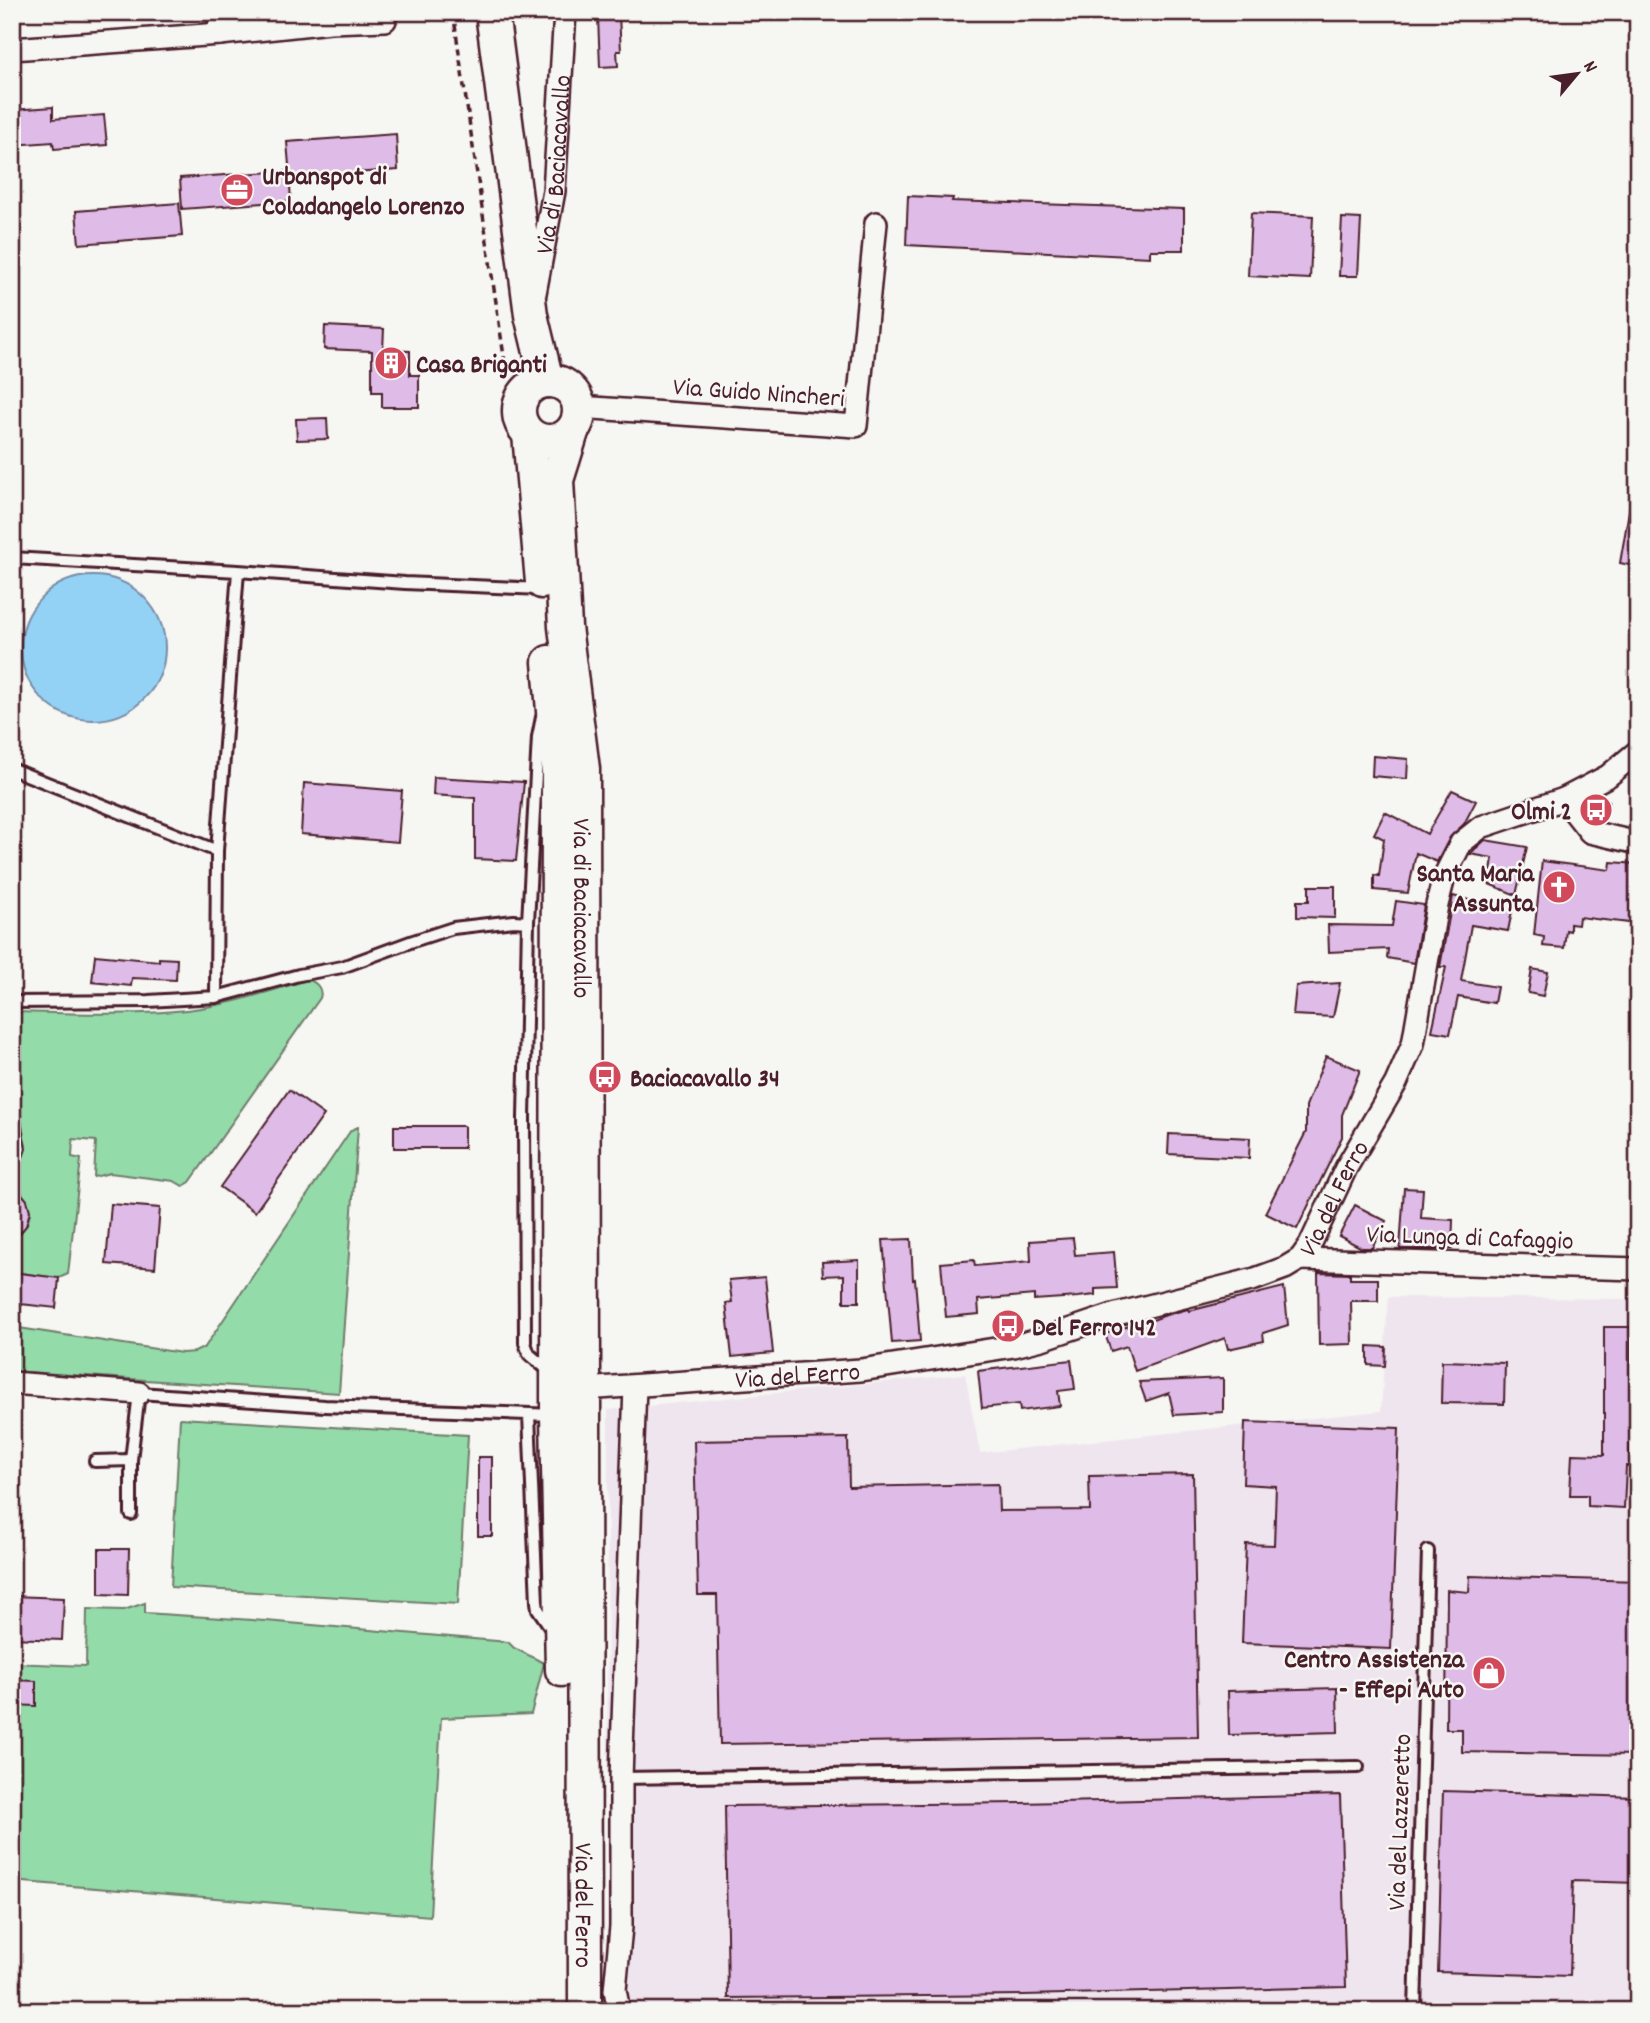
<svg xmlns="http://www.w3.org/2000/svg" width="1650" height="2023" viewBox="0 0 1650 2023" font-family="Dekko,sans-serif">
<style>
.built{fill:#efe5ef}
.green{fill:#94dbaa;stroke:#6f7d6a;stroke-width:2}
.water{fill:#94d2f5;stroke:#768aa4;stroke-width:2}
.building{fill:#dfbce8;stroke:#4a1f2b;stroke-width:2}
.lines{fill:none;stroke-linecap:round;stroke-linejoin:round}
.lane-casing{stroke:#4a1f2b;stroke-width:16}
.street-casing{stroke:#4a1f2b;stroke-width:26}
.secondary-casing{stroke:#4a1f2b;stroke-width:37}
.path{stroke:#4a1f2b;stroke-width:3.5;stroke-dasharray:7 5;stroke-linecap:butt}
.lane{stroke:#f6f6f2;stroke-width:10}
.street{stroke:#f6f6f2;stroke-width:21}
.secondary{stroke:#f6f6f2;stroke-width:32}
.labels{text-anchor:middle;stroke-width:5;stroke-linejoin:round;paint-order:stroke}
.street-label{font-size:26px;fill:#4a1f2b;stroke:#f6f6f2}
.poi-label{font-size:26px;font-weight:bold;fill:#4a1f2b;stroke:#f6f6f2;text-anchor:start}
</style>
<rect width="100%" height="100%" fill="#f6f6f2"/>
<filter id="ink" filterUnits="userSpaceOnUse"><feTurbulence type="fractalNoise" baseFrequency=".0143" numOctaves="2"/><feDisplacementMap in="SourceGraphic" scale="14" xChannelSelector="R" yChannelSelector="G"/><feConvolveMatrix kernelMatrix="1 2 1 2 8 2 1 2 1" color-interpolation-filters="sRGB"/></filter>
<g filter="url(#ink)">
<path class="built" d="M1388,1297L1632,1299L1638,1445V2011H612L607,1993L608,1410L965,1374L980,1453L1381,1411Z"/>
<path class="green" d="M307,980C316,981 323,989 320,998L190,1182L183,1186L174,1181L110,1173L94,1177L96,1141L73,1139L72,1157L81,1159L68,1274L59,1278L12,1272V1237L26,1226C35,1208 26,1200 12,1190V1164L24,1154C29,1141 23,1134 12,1127V1012C66,1013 121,1016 175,1011C220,1008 264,993 307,980Z
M358,1127L339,1393L12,1371V1327L182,1353L195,1352L205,1347L351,1130Z
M180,1418L468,1435L458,1604L171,1587Z
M145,1603V1613L266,1621L508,1642L514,1648L544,1663L531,1714L441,1718L430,1916L12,1881V1663L86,1666L87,1609L124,1610Z"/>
<path class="water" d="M21 648a72 72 0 1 1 144 0a72 72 0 1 1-144 0Z"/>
<path class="building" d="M619,16L621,51H617L618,66L600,67L598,17Z
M53,107V119L104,115L107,145L54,149L53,142L12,145V110Z
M396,134L398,170L290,177L287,142Z
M289,171L291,201L182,209L180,178Z
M908,196L953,198L952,201L1184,209V250H1150V257L906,245Z
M179,203L182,236L79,244L76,211Z
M1251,213L1313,216L1310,279L1248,276Z
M1342,218L1361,219L1358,276H1339Z
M325,326L384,329L383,350L410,351V375H419V407H382V392H372V351L324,349Z
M327,418L328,439L297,440L296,419Z
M1630,505L1638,506V567L1620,563Z
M1373,756L1408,759L1407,779L1372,776Z
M434,777L524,782L516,861L475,859V798L433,795Z
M304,783L402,791L398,842L301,834Z
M1452,790L1476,801L1464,824L1450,837L1437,862L1416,853L1408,893L1374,890V875L1379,876L1384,839L1374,834L1385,812L1427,834Z
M1485,840L1527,847L1516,895L1489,884L1493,858L1470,854Z
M1542,861L1610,870L1611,862L1638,864V924L1579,917L1578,925L1570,924V931L1566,930L1564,948L1543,946L1544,937L1534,935Z
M1309,886H1335V918L1297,917V901H1309Z
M1453,896L1512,911L1508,931L1471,925L1461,981L1497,987L1494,1003L1458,997L1450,1034L1432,1031L1446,967H1440Z
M1396,901L1424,905L1414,963L1387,958L1388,949L1329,952L1328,925L1392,926Z
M95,955L159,961V958L177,959L176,980L132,978L131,986L92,982Z
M1532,969L1548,972L1543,996L1528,993Z
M1340,983L1333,1017L1293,1015L1296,986Z
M1326,1056L1360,1070L1342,1115V1137L1297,1229L1265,1213L1306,1132V1106Z
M289,1090L324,1115L255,1212L220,1187Z
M19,1109L26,1149L14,1182H12V1110Z
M394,1126H464V1148H394Z
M1169,1134L1250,1138L1249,1158L1168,1154Z
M12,1182L27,1200L30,1211L26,1226L12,1243Z
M1404,1188L1423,1189L1421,1218L1453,1220L1452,1249H1400Z
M111,1204L160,1208L155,1268L106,1264Z
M1355,1205L1386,1221L1372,1248H1362L1339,1236Z
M1073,1238L1075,1255L1114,1252L1117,1288L1095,1289V1295L1078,1297L1034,1300V1295L978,1300L979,1314L946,1317L941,1263L974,1260L975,1266L1031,1261L1030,1241Z
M911,1239L913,1280L915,1279L920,1341L892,1343L883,1240Z
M859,1260V1302H844V1275L823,1276L822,1262Z
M12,1272L59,1278L56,1308L12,1303Z
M1318,1273L1350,1274V1279H1378V1301H1351L1352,1344L1319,1345Z
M765,1277L773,1353L732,1357L726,1303L732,1302L729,1280Z
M1284,1287L1288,1325L1263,1333L1264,1341L1228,1349L1225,1338L1135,1371L1127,1346L1111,1351L1105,1334L1144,1321L1145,1323L1166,1315L1188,1309L1189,1311Z
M1604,1327H1631L1630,1466H1626L1624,1508L1588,1506V1495H1570L1572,1454L1604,1455Z
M1368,1346L1386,1347L1385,1366L1368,1365Z
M1071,1360L1075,1389L1058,1391L1060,1406L1020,1411L1019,1404L982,1408L978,1371Z
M1442,1361L1505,1363L1504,1404L1441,1403Z
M1223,1378V1412L1174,1415L1169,1393L1146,1401L1139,1382Z
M1245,1422L1399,1428L1391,1649L1242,1643L1246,1544L1274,1545L1276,1486L1243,1484Z
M848,1438L849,1487L998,1484L999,1511L1090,1510L1089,1476L1193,1474L1198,1737L720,1744L717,1595H698L694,1441Z
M478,1457H492V1536H478Z
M99,1549H129L128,1595L99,1594Z
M1470,1576L1638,1581V1755L1462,1752V1729H1446L1447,1590L1469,1592Z
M12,1596L64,1598L62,1640L12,1638Z
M13,1680L36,1681V1706L12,1705Z
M1337,1688L1338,1732L1229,1735L1228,1691Z
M1443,1791L1638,1797V1883L1573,1881L1570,1976L1438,1972Z
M1340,1795L1346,1987L1024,1995L728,1998L725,1806L1021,1803Z"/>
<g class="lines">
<defs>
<path id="lane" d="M12,558L238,571L217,851L216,997
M238,571L405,583L543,589
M542,717L538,737L528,922L524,1118L525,1343L529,1354L553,1374
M12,769L217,851
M12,1002L148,1001L216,997L299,975L342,967L413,941L453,928L514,921L528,922
M529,1415L537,1602L538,1609L553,1631
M95,1461L131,1460L139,1393L325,1406L554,1415
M131,1514V1460
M621,1778L1358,1767
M1415,2011L1428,1551"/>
<g id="street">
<path d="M219,12L220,34"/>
<path d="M12,49L220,34L330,22L385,20"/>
<path id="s1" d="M535,293L554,191L565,12"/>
<path d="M579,407L856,426L876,223"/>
<path d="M1564,799L1590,832L1638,843"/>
<path d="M1300,1259L1638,1269"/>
<path d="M12,1383L139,1393"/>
<path id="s2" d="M584,1389L861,1370L1014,1346L1042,1339L1113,1315L1255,1279L1285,1268L1300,1259L1310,1245L1346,1168L1396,1083L1413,1044L1437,905L1444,877L1461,843L1481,827L1564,799L1608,776L1638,751"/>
<path d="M619,2011L615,1990L621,1927V1778L635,1386"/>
</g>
<g id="secondary">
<path d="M492,12L531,315L547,381"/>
<circle cx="549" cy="411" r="30"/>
<path id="s3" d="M572,432L557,480L565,627L583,769L585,2011"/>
<path d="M529,434L542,582"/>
<path d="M549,662L558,773L557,1415L562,1670"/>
</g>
</defs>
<use href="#lane" class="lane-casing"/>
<use href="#street" class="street-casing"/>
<use href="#secondary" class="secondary-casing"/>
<path class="path" d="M453,12L506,370
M1599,816L1612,796"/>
<use href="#lane" class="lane"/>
<use href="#street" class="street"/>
<use href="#secondary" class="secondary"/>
</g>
</g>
<defs>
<symbol id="office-disc" viewBox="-11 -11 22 22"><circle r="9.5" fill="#d1495b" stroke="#f6f6f2"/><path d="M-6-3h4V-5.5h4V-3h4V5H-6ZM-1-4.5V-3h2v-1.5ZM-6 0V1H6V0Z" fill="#fff"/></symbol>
<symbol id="building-disc" viewBox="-11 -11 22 22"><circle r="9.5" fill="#d1495b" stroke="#f6f6f2"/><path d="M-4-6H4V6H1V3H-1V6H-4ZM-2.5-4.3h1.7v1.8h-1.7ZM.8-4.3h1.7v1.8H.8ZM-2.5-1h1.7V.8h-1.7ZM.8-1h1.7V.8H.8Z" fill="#fff"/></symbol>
<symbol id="bus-disc" viewBox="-11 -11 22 22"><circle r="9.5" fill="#d1495b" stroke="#f6f6f2"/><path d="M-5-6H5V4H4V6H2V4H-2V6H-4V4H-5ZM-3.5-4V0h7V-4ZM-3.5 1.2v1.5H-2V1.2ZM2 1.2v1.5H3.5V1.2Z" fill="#fff"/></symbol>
<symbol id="church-disc" viewBox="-11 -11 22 22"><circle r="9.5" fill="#d1495b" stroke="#f6f6f2"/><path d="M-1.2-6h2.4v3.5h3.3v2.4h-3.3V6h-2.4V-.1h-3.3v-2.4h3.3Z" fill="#fff"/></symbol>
<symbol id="shop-disc" viewBox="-11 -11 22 22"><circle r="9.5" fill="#d1495b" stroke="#f6f6f2"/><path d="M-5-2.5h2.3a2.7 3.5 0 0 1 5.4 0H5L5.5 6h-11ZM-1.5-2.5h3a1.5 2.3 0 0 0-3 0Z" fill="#fff"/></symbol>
</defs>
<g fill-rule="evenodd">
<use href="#office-disc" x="218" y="171" width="38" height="38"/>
<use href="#building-disc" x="372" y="344" width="38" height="38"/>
<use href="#bus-disc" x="1577" y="791" width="38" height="38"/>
<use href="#church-disc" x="1540" y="868" width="38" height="38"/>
<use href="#bus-disc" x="586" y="1058" width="38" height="38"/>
<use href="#bus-disc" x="989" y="1307" width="38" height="38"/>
<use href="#shop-disc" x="1470" y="1654" width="38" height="38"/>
</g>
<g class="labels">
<g class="street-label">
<text dy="9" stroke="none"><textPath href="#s1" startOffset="130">Via di Baciacavallo</textPath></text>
<text transform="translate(759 391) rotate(4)" y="9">Via Guido Nincheri</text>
<text dy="9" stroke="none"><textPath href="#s3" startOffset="480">Via di Baciacavallo</textPath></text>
<text dy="9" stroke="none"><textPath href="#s2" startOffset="802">Via del Ferro</textPath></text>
<text transform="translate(1470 1236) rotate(2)" y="9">Via Lunga di Cafaggio</text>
<text dy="9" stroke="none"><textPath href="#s2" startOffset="214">Via del Ferro</textPath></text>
<text transform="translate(1398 1822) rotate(-88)" y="9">Via del Lazzeretto</text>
<text dy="9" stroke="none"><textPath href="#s3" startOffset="1477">Via del Ferro</textPath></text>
</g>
<g class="poi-label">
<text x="262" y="184">Urbanspot di<tspan x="262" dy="30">Coladangelo Lorenzo</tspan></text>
<text x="416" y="372">Casa Briganti</text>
<text x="1572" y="819" text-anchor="end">Olmi 2</text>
<text x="1534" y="881" text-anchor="end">Santa Maria<tspan x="1534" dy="30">Assunta</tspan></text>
<text x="630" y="1086">Baciacavallo 34</text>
<text x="1032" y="1335">Del Ferro 142</text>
<text x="1464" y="1667" text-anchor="end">Centro Assistenza<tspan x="1464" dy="30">- Effepi Auto</tspan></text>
</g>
</g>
<rect width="1650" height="2023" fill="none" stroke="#f6f6f2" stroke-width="42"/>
<rect x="21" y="21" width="1608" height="1981" fill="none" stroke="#4a1f2b" stroke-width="2.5" filter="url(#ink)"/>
<g transform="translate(1577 74) rotate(61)" stroke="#f6f6f2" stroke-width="5" paint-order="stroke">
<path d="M0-5L12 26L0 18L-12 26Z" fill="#4a1f2b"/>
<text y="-10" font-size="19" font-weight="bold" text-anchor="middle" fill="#4a1f2b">N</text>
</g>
</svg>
